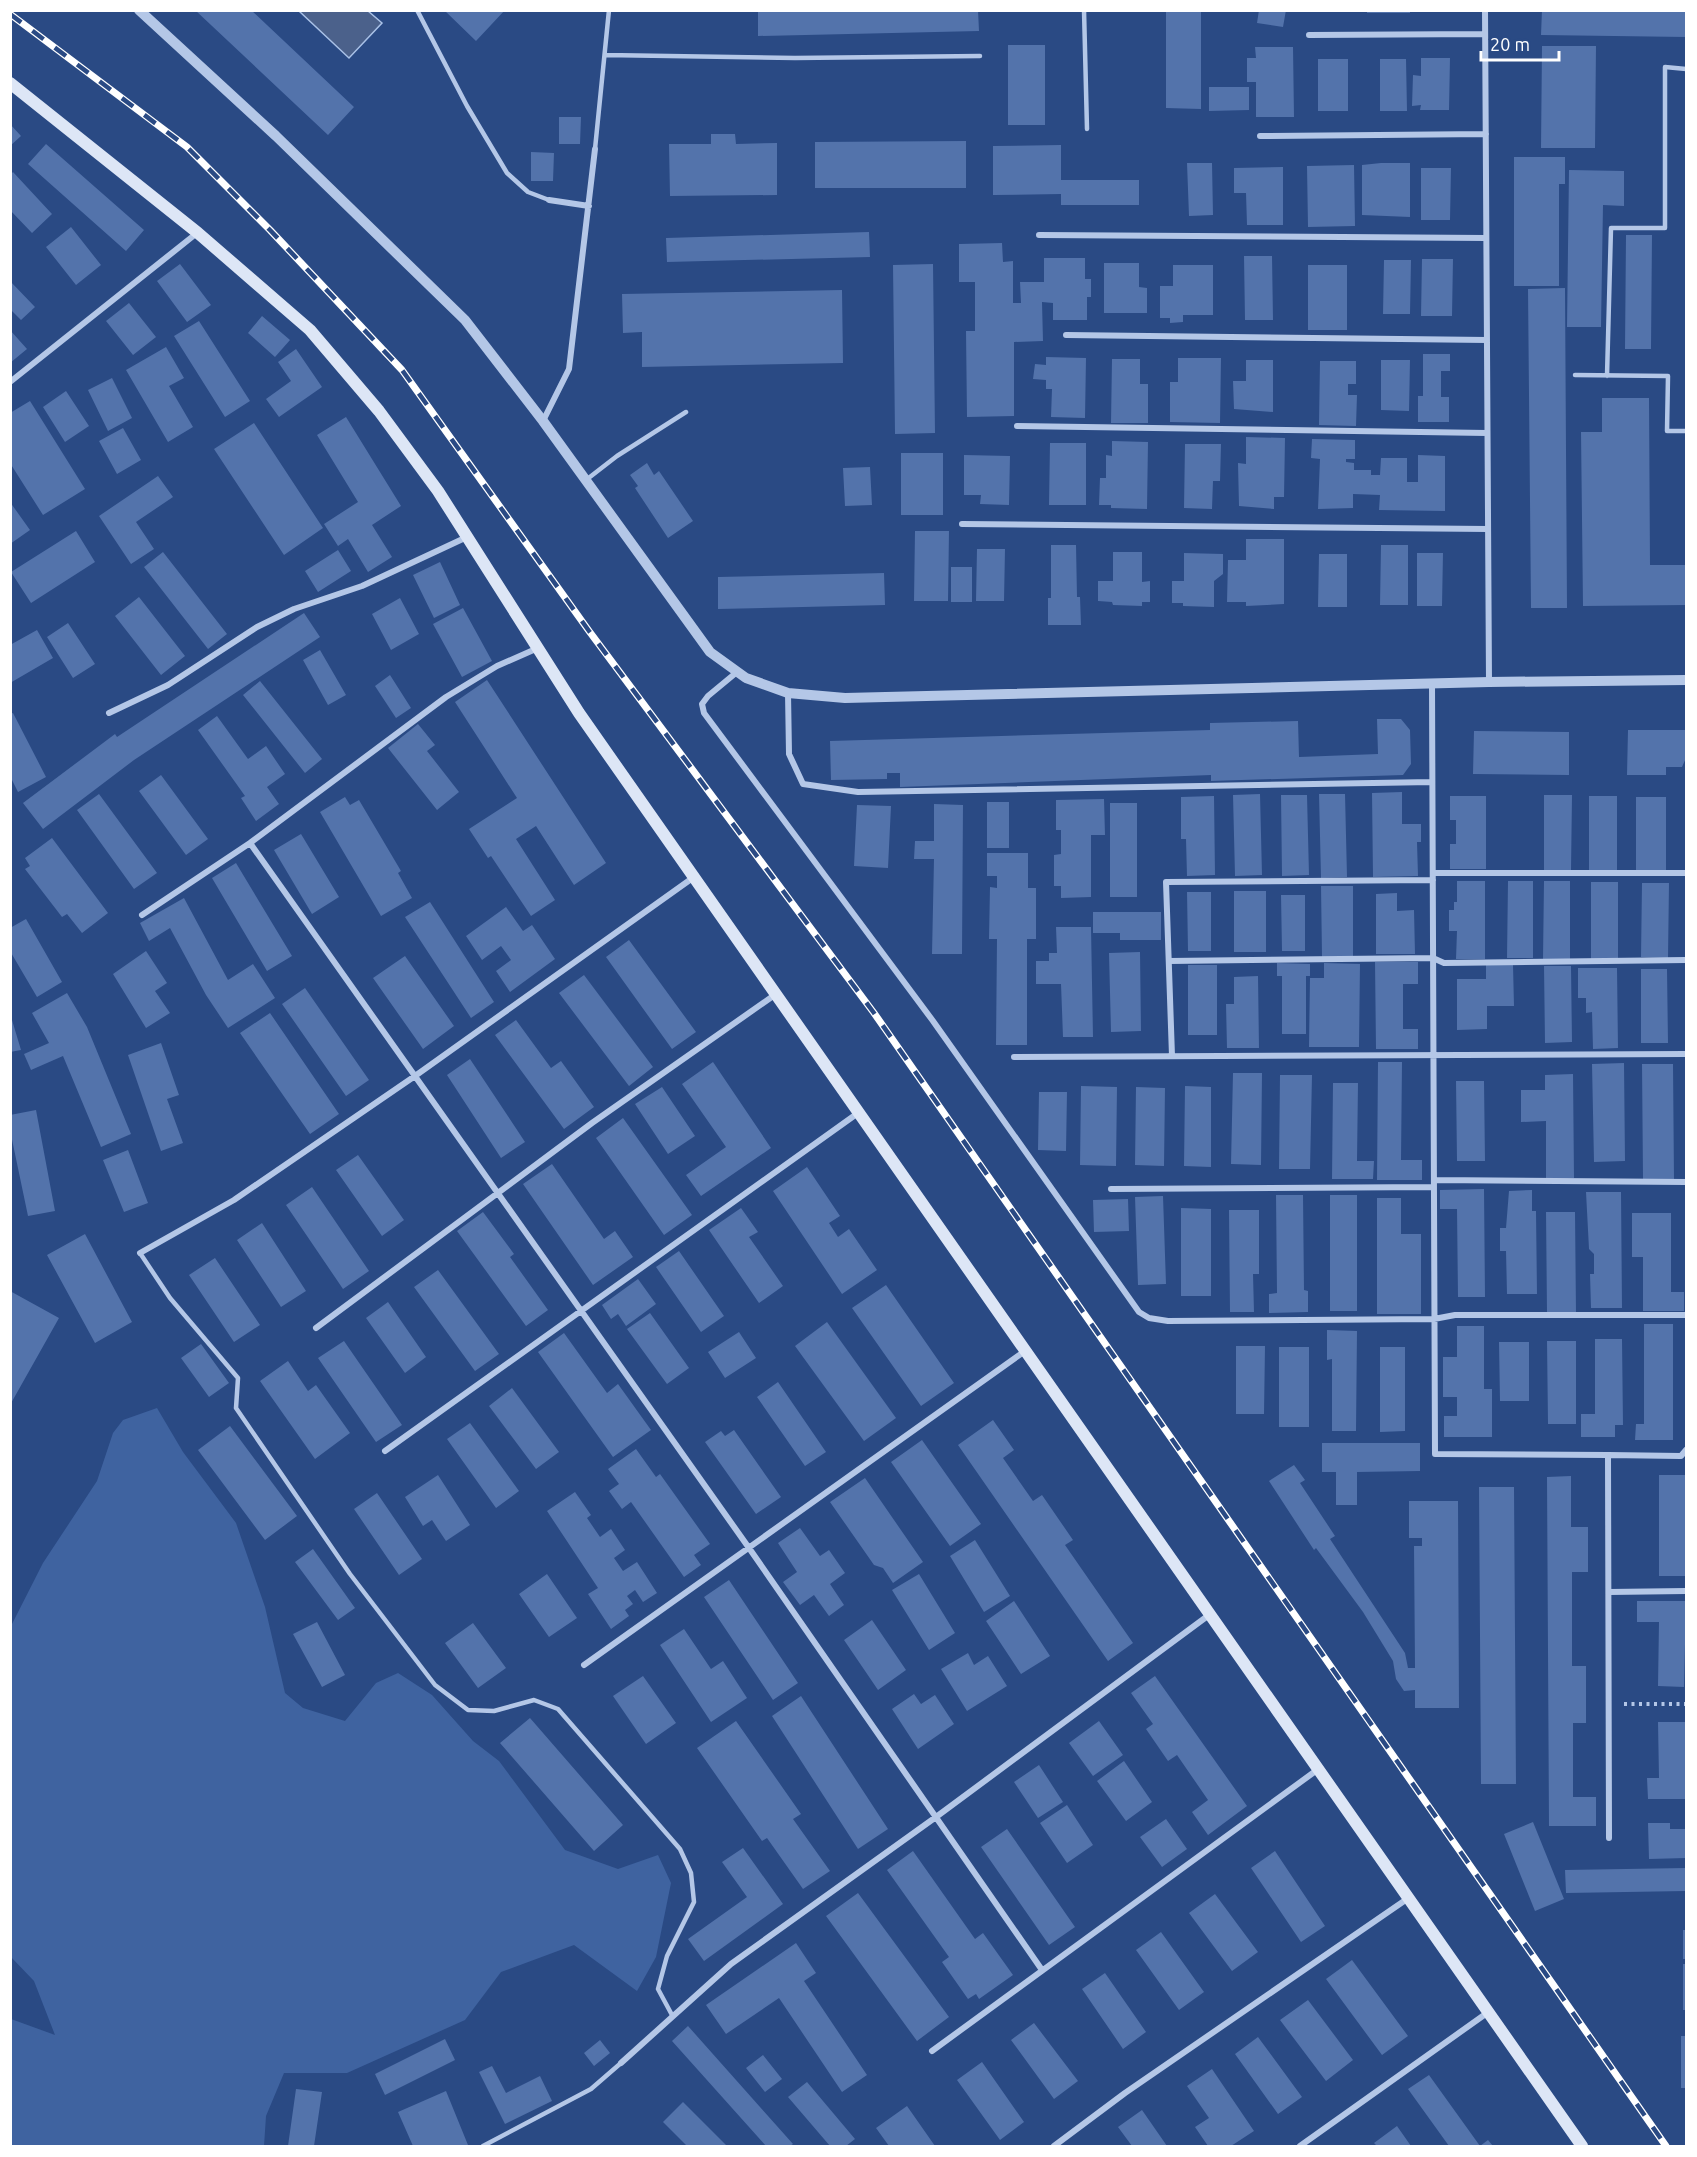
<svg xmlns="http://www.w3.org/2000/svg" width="1697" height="2157" viewBox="0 0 1697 2157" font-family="Ubuntu,sans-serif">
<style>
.green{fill:#3f63a0}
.water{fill:#4b618b;stroke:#a9c1e7;stroke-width:1.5}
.building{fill:#5373ab}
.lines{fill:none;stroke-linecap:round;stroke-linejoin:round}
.path{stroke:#b4c7e7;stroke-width:4;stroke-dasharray:3 4.5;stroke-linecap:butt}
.service{stroke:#b4c7e7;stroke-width:4.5}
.minor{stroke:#b4c7e7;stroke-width:6}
.tertiary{stroke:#b4c7e7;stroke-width:10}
.secondary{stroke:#dde6f6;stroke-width:12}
.rail-casing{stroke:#fff;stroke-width:7}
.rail{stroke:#2a4a84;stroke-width:4.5;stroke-dasharray:14;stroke-linecap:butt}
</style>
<rect width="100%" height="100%" fill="#2a4a84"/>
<path class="green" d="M157,1408L183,1452L236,1523L265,1607L285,1693L303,1708L345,1721L376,1683L398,1673L432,1695L473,1741L499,1761L565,1850L618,1869L658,1855L671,1883L656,1957L637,1991L574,1945L501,1972L465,2020L347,2073H284L266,2116L264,2146H11V2019L55,2035L34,1981L11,1957V1626L43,1563L97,1481L113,1433L123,1420Z"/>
<path class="water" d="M299,11H368L382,23L349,58Z"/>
<path class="building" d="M195,10H251L354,107L328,135Z
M444,10H505L476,41Z
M758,10H978L979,31L758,36Z
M1166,10H1201V109L1166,108Z
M1259,10H1286L1283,27L1257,23Z
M1367,10H1410V13H1367Z
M1542,10H1686V37L1541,35Z
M1008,45H1045V125H1008Z
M1542,46H1596L1595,148H1541Z
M1255,47H1293L1294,117H1256V82H1247V58H1256Z
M1421,58H1450L1449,110H1420L1421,105L1412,106L1413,75L1421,76Z
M1318,59H1348V111H1318Z
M1380,59H1406L1407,111H1380Z
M1209,87H1249V110L1209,111Z
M559,117H581L580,144H559Z
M10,124L21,136L10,146Z
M711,134H735L736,144L777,143V195L670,196L669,144H711Z
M966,141V188H815V142Z
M46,144L144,230L126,251L28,164Z
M1061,145V180H1139V205H1061V194L993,195V146Z
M531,152L554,153L553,181H531Z
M1514,157H1565V184H1559V286H1514Z
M1187,163H1212L1213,215L1189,216Z
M1381,163H1410V217L1362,215V165Z
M1354,165L1355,226L1308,227L1307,166Z
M1283,167V225H1247L1246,193H1234V168Z
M1421,168H1451L1450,220H1421Z
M1569,170L1624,171V206L1603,205L1601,327H1567Z
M13,172L52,214L32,233L10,210V175Z
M71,227L101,265L76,285L46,247Z
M869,232L870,257L667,262L666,238Z
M1626,235H1652L1651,349H1625Z
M1002,243L1003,262L1013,261V303H1021L1020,282H1044V258H1085V279H1091V297H1087V320H1053V303L1042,302L1043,341L1014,342V416L967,417L966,331H975V282H959V244Z
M1244,256H1272L1273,320H1245Z
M1422,259H1453L1452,316H1421Z
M1384,260H1411L1410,314H1383Z
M1104,263H1139V287L1147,288V313H1104Z
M180,264L211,305L187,322L157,281Z
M933,264L935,433L895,434L893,265Z
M1173,265H1213V315H1183V322L1170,323V318H1160V286H1173Z
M1308,265H1347V330H1308Z
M10,281L35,307L21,320L10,309Z
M1565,288L1567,608H1531L1528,289Z
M842,290L843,363L642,367V332L623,333L622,294Z
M129,303L156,337L133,355L106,321Z
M262,316L290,340L275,357L248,333Z
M199,321L250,401L225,417L174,336Z
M10,330L27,349L10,363Z
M166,347L184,378L169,386L193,427L168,442L126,370Z
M296,349L322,387L279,417L266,399L291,381L278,362Z
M1423,354H1450V371H1441V397H1449V422H1418V396H1423Z
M1046,357L1086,358L1085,418L1051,417L1052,389H1046V380L1033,379L1035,364L1046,365Z
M1178,358H1221L1220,423L1170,422V382H1178Z
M1112,359H1140V384H1148V423H1111Z
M1246,360H1273V412L1234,409L1233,381H1246Z
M1381,360H1410L1409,411L1381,410Z
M1320,361H1356V384H1348V395H1357L1356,426L1319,425Z
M112,378L132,418L108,431L88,390Z
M66,391L89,426L65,442L43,407Z
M1602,398H1649L1650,565H1686V605L1583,606L1581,432H1602Z
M30,401L85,489L43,515L10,463V413Z
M346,417L401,506L372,525L392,557L368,572L348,539L338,546L324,524L358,502L317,435Z
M254,423L323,528L284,555L214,449Z
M123,428L141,460L117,474L99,441Z
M1246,437L1285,438L1284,497H1274V509L1239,506L1238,463L1246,464Z
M1312,439L1355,440V459H1346V462L1354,463V470H1371V475H1380L1381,458H1407V482H1418V455L1445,456V511L1379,510L1380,495L1353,494V508L1318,509L1320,459L1311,458Z
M1112,441L1148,442L1147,509L1111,508V505H1099L1100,478H1106V455L1112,456Z
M1050,443H1086V505H1049Z
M1185,444H1221L1220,481H1213L1212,509L1184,508Z
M901,453H943V515H901Z
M964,455L1010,456L1009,505L980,504L981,495H964Z
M647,463L654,475L659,471L693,521L668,538L635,488L638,486L630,475Z
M870,467L872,505L845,506L843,468Z
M158,476L173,497L136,522L154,549L131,564L99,516Z
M10,502L30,530L10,544Z
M76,531L95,562L31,603L11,572Z
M915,531H949L948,601H914Z
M1246,539H1284V604L1246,606V602H1227L1228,560H1246Z
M1051,545H1076L1077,597H1080L1081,625H1048V598H1051Z
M1381,545H1408V605H1380Z
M977,549H1005L1004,601H976Z
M338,550L351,571L318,592L305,571Z
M163,552L227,634L208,649L144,567Z
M1113,552H1142V582L1150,581V602H1142V606L1113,605L1112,602L1098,601V581H1113Z
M1184,553L1223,554V574L1214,581V607L1183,606V603H1172V581H1184Z
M1417,553H1443L1442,606H1417Z
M1319,554H1347V607H1318Z
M440,562L460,605L434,618L413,575Z
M951,567H972V602H951Z
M884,573L885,605L718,609V577Z
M139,597L185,656L161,675L115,616Z
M400,598L419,634L391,650L372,614Z
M463,608L492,661L462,677L433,624Z
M304,613L320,637L134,760L43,829L23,803L115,734L117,737Z
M68,623L95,664L73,678L47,637Z
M37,630L53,658L10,683V645Z
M320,650L346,695L328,705L303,660Z
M390,675L411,708L396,718L375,686Z
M487,680L606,863L574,885L536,826L516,839L555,900L531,916L491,856L488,858L469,829L517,798L455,702Z
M260,681L322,759L305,773L243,695Z
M13,713L46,777L18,792L10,776V714Z
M217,716L248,759L266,746L285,774L267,787L279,804L256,821L241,798L245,796L198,730Z
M1377,719H1401L1410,730L1411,764L1403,775L1211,781V775L900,787V773H887V779L831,780L830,741L1210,730V723L1298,721L1299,757L1378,754Z
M418,724L435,745L427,751L459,792L437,810L388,748Z
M1628,730H1686V758L1682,767H1666V775H1627Z
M1474,731L1569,732V775L1473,774Z
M161,775L208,839L186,855L139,791Z
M1402,792V824H1421V842H1417L1418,876L1373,877L1372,793Z
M99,794L157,873L134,889L77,810Z
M1260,794L1262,875L1235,876L1233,795Z
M1319,794H1345L1347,877L1321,878Z
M1281,795H1307L1309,875L1282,876Z
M1544,795H1572L1571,871L1544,870Z
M1214,796L1215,875L1187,876L1186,839H1181V797Z
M1450,796H1486V869H1450V844H1456V820H1450Z
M1589,796H1617V871L1589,872Z
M345,797L350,805L359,800L401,871L398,873L412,898L381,916L320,812Z
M1636,797H1666V872L1636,871Z
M1104,799L1105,835H1091V897L1061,898V886H1054V855L1061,854V830H1056V800Z
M987,802H1009V848H987Z
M1110,803H1137V897H1110Z
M934,804L963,805L962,954H932L934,859H914L915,841H934Z
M857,805L891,806L888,868L854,866Z
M301,834L339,897L312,914L274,850Z
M52,838L108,913L82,933L67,914L62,917L25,869L30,866L25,858Z
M987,853H1028V888H1036V939H1027V1045H996L997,939H989L990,887L997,888V876H987Z
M236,863L292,956L267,971L212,878Z
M1457,881H1485V959H1456L1457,931H1449V910H1454V902H1457Z
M1508,881H1533V958H1507Z
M1544,881H1570V959H1543Z
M1591,882H1618V959H1591Z
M1642,883H1669L1668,958L1641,957Z
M1321,886H1353V956L1322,957Z
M1234,891H1266V952H1234Z
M1187,892H1211V951H1188Z
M1397,893V911L1414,910L1415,954H1376V894Z
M1281,895H1305V951H1282Z
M184,898L228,980L253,964L275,998L228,1028L206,995L170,928L149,941L140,923Z
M430,902L494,1002L471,1018L405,917Z
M506,907L523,931L532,925L555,959L510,992L496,971L511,960L501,946L482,960L466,936Z
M1093,912H1161V940H1120V933H1093Z
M26,919L62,982L37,997L10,951V928Z
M1056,927H1091L1093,1037H1063L1061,984H1036V961H1049V953H1057Z
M629,940L696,1032L672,1049L606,957Z
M146,951L167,983L155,991L170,1013L146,1028L113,974Z
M1140,952L1141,1031L1111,1032L1109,953Z
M405,956L454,1026L423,1049L373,978Z
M1375,962H1418V984H1403V1029H1418V1049H1376Z
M1277,963L1310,964V976H1306V1034H1282V976H1277Z
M1324,963L1360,964L1359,1047H1309L1310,978H1324Z
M1188,965H1217V1035H1188Z
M1486,965H1513L1514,1006H1487V1029L1457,1030V979H1486Z
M1544,966H1571L1572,1042L1545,1043Z
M1578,968H1617L1618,1048L1593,1049L1592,1012L1586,1013V998H1578Z
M1641,969H1667L1668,1043H1641Z
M584,975L653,1067L629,1086L559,993Z
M1258,976L1259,1048H1227L1226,1004H1234V977Z
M305,988L369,1080L346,1096L282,1004Z
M67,993L87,1027L131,1134L101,1147L63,1056L31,1070L24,1054L49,1043L32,1013Z
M270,1013L339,1114L310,1134L240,1033Z
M12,1020L21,1050L10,1052V1021Z
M516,1020L551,1068L561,1061L594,1107L564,1129L495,1035Z
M161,1043L179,1095L167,1099L183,1143L161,1151L128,1055Z
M470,1059L525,1142L501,1158L447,1075Z
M713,1062L771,1148L701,1196L686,1175L726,1147L682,1084Z
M1378,1062H1402L1401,1160H1422V1180H1377Z
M1624,1063L1625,1161L1594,1162L1592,1064Z
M1642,1064H1673L1674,1179H1643Z
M1233,1073H1262L1261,1165L1231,1164Z
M1573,1074L1574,1178L1546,1179V1121L1521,1122V1090H1545V1075Z
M1280,1075H1312L1310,1169H1279Z
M1456,1081H1484L1485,1161H1457Z
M1333,1083H1358L1357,1161H1374L1373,1179H1332Z
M1081,1086L1117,1087L1116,1166L1080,1165Z
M1185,1086L1211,1087V1167L1184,1166Z
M662,1087L695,1136L668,1154L635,1104Z
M1136,1087L1165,1088L1164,1166L1135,1165Z
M1039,1092H1067L1066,1151L1038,1150Z
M36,1110L55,1211L28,1216L10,1130V1115Z
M623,1118L692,1215L664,1235L596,1138Z
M128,1150L148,1203L124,1212L103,1160Z
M358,1155L404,1220L382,1236L336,1170Z
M552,1164L604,1239L615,1231L633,1257L593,1285L523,1184Z
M807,1167L840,1216L829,1223L838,1237L849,1229L877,1270L842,1294L773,1191Z
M312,1187L369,1271L343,1289L286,1205Z
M1484,1189L1485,1297H1458L1457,1209H1440V1190Z
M1532,1190V1211H1536L1537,1294H1507L1506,1251H1500V1228H1506L1509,1191Z
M1586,1192H1621L1622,1308H1591L1590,1274H1594V1254L1589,1249Z
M1276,1195H1303L1304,1290L1308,1291V1312L1269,1313V1294L1277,1293Z
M1330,1195H1357V1311H1330Z
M1163,1196L1166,1284L1138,1285L1135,1197Z
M1377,1198H1401V1234H1421V1314H1377Z
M1128,1199L1129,1231L1094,1232L1093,1200Z
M741,1208L758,1232L749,1237L783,1286L759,1303L709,1230Z
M1181,1208L1211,1209V1296H1181Z
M1229,1210H1259V1274H1253L1254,1312H1230Z
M483,1212L514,1254L510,1257L548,1310L526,1326L457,1231Z
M1546,1212H1575L1576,1313H1547Z
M1632,1213H1671V1292H1684V1311H1643V1257H1632Z
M262,1223L306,1291L281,1307L237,1240Z
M85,1234L132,1322L95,1343L47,1255Z
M679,1251L724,1316L701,1332L656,1267Z
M215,1258L260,1325L234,1342L189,1275Z
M438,1270L499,1354L475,1371L414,1287Z
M638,1279L656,1304L626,1326L618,1314L611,1319L602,1305Z
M886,1285L954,1383L921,1406L852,1308Z
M10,1291L59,1318L10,1405Z
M388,1302L426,1357L405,1373L366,1318Z
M650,1313L689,1368L667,1384L627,1329Z
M827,1322L896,1418L864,1441L795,1346Z
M1644,1324H1673V1440H1635L1636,1424H1644Z
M1457,1326H1484V1389H1492V1437H1444V1416H1457V1397H1443V1357H1457Z
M1327,1330L1357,1331L1356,1431H1332V1359L1327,1360Z
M739,1332L756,1358L725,1378L708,1352Z
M564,1333L607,1393L618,1384L651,1430L613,1457L538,1352Z
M1595,1339H1622L1623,1425H1615V1437H1581V1414H1595Z
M344,1341L402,1425L376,1442L318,1358Z
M1547,1341H1576V1424H1548Z
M1499,1342H1529V1401H1500Z
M201,1344L229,1383L209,1397L181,1358Z
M1236,1346H1265L1264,1414H1236Z
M1279,1347H1309V1427H1279Z
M1380,1347H1405V1431L1380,1432Z
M288,1361L308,1391L316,1385L350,1433L315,1459L260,1381Z
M778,1382L826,1452L805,1466L757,1397Z
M512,1388L559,1452L536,1469L489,1406Z
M993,1420L1014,1450L1003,1458L1033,1501L1042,1495L1073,1540L1065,1545L1133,1643L1108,1661L958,1445Z
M470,1423L519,1491L496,1508L447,1439Z
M230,1426L297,1516L265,1540L198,1450Z
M734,1430L781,1497L756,1514L705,1442L721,1431L725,1436Z
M922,1440L981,1524L950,1546L891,1462Z
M1322,1443H1420V1471L1357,1472V1505H1336V1472H1322Z
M636,1449L656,1477L660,1474L710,1544L694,1555L701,1565L684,1577L631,1502L622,1509L609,1491L619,1484L608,1469Z
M1294,1465L1305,1480L1300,1483L1335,1536L1330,1539L1405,1653L1408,1668H1415L1414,1546H1422V1538H1409V1501H1458L1459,1708H1415V1690L1404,1691L1396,1679L1393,1661L1363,1612L1316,1548L1314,1550L1269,1481Z
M438,1475L470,1525L446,1541L432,1520L423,1526L405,1497Z
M1659,1475H1686V1576H1659Z
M1571,1476V1527H1588V1572H1572V1666H1586V1723H1573V1797H1596V1826H1549L1547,1477Z
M865,1478L923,1562L893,1583L883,1568L874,1565L830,1502Z
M1479,1487H1514L1516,1784H1481Z
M575,1492L591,1515L587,1518L600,1537L611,1529L625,1550L614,1558L623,1571L637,1562L657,1593L643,1602L635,1590L627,1596L633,1604L625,1610L629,1616L611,1629L588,1594L598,1588L547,1511Z
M377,1493L422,1559L399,1575L354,1509Z
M800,1528L820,1556L829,1550L845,1573L830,1584L844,1605L829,1616L814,1595L800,1605L783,1582L797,1572L778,1543Z
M975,1540L1010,1596L984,1612L950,1556Z
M313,1549L355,1608L338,1620L295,1562Z
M547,1574L577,1618L549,1637L519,1594Z
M919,1574L955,1633L929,1650L892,1590Z
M729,1580L798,1683L773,1700L704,1597Z
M1014,1601L1050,1656L1021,1674L986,1621Z
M1637,1601H1686L1684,1687L1658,1686L1659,1622H1637Z
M872,1620L906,1670L878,1690L844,1640Z
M317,1622L345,1675L322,1687L293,1634Z
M473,1623L506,1668L478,1688L445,1643Z
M684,1629L711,1669L723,1661L747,1698L711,1722L660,1645Z
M968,1653L974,1665L988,1656L1007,1686L967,1711L941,1669Z
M643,1676L676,1723L646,1744L613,1696Z
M1155,1676L1247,1806L1208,1835L1192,1812L1208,1800L1177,1755L1168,1761L1146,1729L1153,1724L1131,1693Z
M914,1694L921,1704L935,1695L954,1724L918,1749L892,1709Z
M801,1696L888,1829L858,1849L772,1716Z
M530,1718L623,1825L594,1851L500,1743Z
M736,1721L801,1814L793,1819L830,1871L803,1889L767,1838L762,1841L697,1748Z
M1099,1721L1123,1755L1093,1776L1069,1743Z
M1658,1722H1686V1799H1648L1647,1778H1659Z
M1124,1761L1152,1802L1126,1821L1097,1781Z
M1039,1765L1063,1802L1038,1818L1014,1782Z
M1067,1805L1093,1845L1067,1863L1040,1823Z
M1166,1819L1187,1849L1162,1867L1140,1837Z
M1533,1822L1564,1899L1535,1911L1504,1834Z
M1648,1823H1670V1829H1686V1858L1649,1859Z
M1007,1829L1075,1927L1049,1945L981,1847Z
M743,1848L783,1904L704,1961L688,1939L747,1897L722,1862Z
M913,1851L975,1939L983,1933L1013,1975L979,1999L976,1994L968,1999L942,1962L949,1957L887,1870Z
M1275,1851L1325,1926L1301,1942L1251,1868Z
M1686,1868V1891L1566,1893L1565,1870Z
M858,1893L949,2017L917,2041L826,1916Z
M1215,1894L1258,1952L1232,1971L1189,1913Z
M1683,1930H1686V1959H1683Z
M1161,1932L1204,1992L1179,2010L1136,1950Z
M796,1943L816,1973L804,1981L867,2075L842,2092L779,1998L726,2034L706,2005Z
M1352,1960L1408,2036L1382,2055L1326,1979Z
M1683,1964H1686V2010H1683Z
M1105,1973L1146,2032L1123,2049L1082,1989Z
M1308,2000L1353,2060L1326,2081L1280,2020Z
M1034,2023L1078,2081L1054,2099L1011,2040Z
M688,2026L793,2144L790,2146H766L672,2041Z
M1681,2036H1686V2088H1681Z
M1258,2037L1302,2097L1278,2114L1235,2054Z
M445,2039L455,2060L385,2095L375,2074Z
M600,2040L610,2053L594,2066L584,2053Z
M763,2055L782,2079L765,2092L746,2068Z
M982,2062L1024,2122L1000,2140L957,2080Z
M492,2066L506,2093L540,2076L552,2101L505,2124L479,2072Z
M1212,2069L1254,2131L1231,2146H1208L1195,2127L1209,2118L1187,2086Z
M1429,2075L1480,2146L1488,2140L1493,2146H1449L1408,2089Z
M807,2082L855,2139L846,2146H830L788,2097Z
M296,2089L322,2092L314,2146H288Z
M446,2091L468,2145L413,2146L398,2112Z
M683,2102L727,2146H687L663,2122Z
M907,2106L935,2146H889L876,2128Z
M1142,2110L1167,2146H1132L1118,2127Z
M1397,2126L1411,2146H1377L1374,2143Z"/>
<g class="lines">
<path class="path" d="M1624,1704H1686"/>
<path class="service" d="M417,10L467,106L507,173L528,192L549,200
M1084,10L1087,129
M605,55L795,58L980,56
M595,149L609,10
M1575,375L1668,376L1667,431H1686
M1607,376L1611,228H1665V67L1686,69
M586,480L617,456L686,412
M140,1253L170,1298L238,1378L236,1408L350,1574L435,1685L468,1710L494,1711L534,1700L558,1709L680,1849L691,1873L694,1902L667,1956L658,1989L672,2015
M483,2146L591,2089L621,2063"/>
<path class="minor" d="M1485,10L1489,682
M1309,35L1485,34
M1260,136L1486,134
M549,200L589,206
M1039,235L1486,238
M1066,335L1487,340
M10,382L197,233
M543,421L569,369L595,149
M1017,426L1487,433
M962,524L1488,529
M737,672L708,696L702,704L704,713L933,1021L1139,1312L1149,1318L1168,1321L1434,1319L1455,1315H1686
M1432,684L1435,1454L1608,1455L1609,1838
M788,693L789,754L803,784L858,792L1432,782
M109,713L168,685L257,627L294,609L362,586L467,537
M250,843L749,1548L1042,1970
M1433,873H1686
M142,915L250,843L446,697L497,666L538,648
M1169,961L1433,958L1444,963L1686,960
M1172,1056L1166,882L1433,880
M1014,1057L1686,1054
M1434,1180L1686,1182
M1111,1189L1434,1187
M140,1253L234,1200L415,1076L694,877
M316,1328L592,1123L776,994
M385,1451L858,1113
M1608,1455L1681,1456L1686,1450
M1609,1592L1686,1591
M584,1665L1025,1351
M932,2051L1317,1770
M621,2063L731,1964L936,1817L1209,1615
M1054,2146L1125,2093L1407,1899
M1300,2146L1487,2013"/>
<path class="tertiary" d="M139,10L276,136L465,320L543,421L710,652L746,678L788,693L845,698L1489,682L1686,680"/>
<path class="secondary" d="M10,83L198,233L310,330L379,411L438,491L579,713L1582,2146"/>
<defs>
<path id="rail" d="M10,14L187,147L270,230L402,370L589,631L874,1013L1666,2146"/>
</defs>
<use href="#rail" class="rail-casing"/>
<use href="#rail" class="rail"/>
</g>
<rect width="1697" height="2157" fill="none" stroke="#ffffff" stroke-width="24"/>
<path d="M1481 51v9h78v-9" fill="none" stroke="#ffffff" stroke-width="3"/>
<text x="1490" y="51" font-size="18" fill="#ffffff" stroke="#2a4a84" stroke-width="4.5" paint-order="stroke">20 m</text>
</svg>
